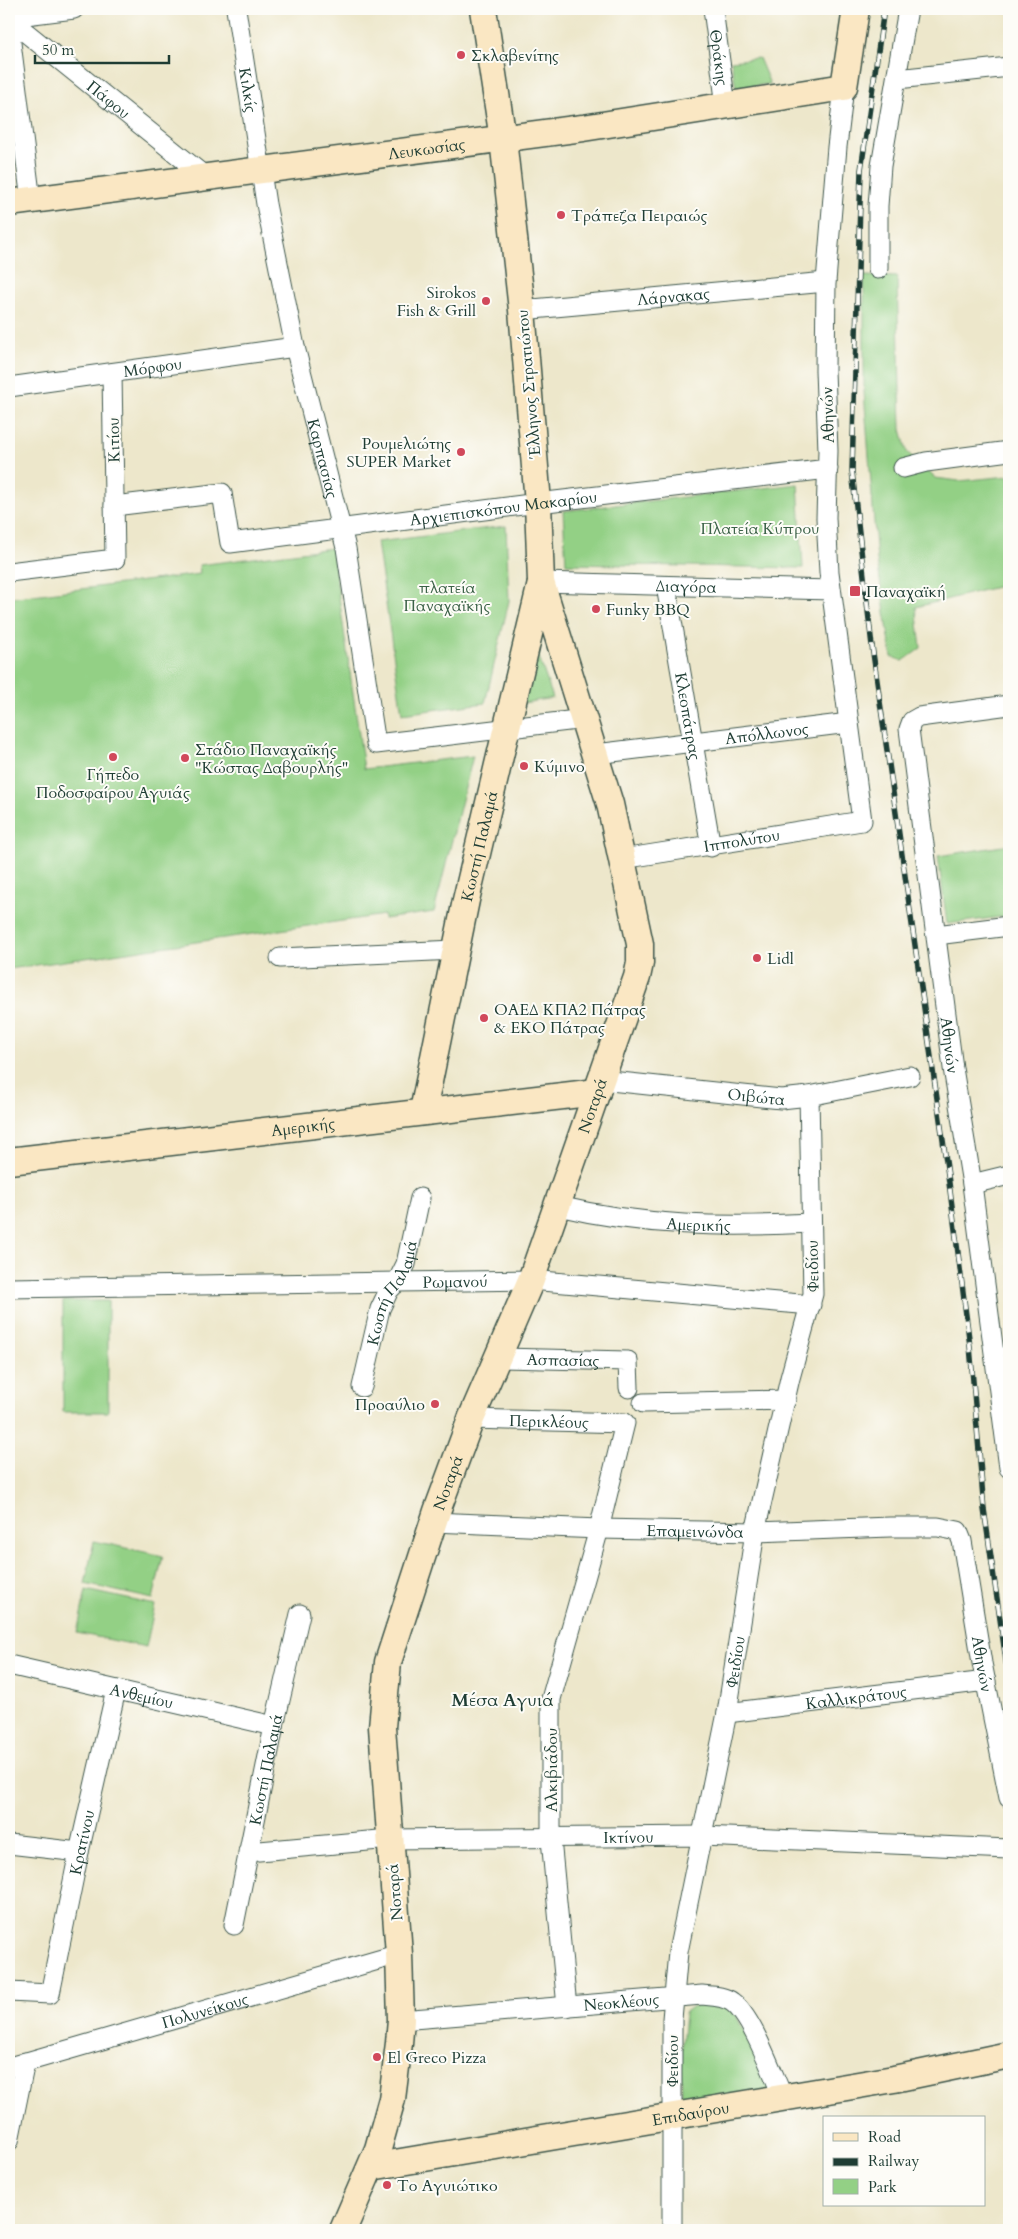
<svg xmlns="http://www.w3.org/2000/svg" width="1018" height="2239" viewBox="0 0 1018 2239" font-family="Cardo,serif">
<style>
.green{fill:#93d085;stroke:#59865c}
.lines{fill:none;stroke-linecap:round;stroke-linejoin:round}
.street-casing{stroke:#3e564b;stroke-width:21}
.secondary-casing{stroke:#3e564b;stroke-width:29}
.street{stroke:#fff;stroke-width:19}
.secondary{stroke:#fae7c3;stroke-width:26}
.rail-casing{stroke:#1f3d34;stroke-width:5.5}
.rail{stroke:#fdfcf7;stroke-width:4;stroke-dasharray:11;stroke-linecap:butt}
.poi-dot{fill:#d1495b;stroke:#fdfcf7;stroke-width:2}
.labels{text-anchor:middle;stroke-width:4;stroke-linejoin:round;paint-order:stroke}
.poi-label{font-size:16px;fill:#1f3d34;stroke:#fdfcf7;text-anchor:start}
.street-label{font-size:16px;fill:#1f3d34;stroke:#fdfcf7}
.park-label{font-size:16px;fill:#3c6248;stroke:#fdfcf7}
.neighbourhood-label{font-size:18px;font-weight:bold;fill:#1f3d34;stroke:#fdfcf7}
</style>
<rect width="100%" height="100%" fill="#fdfcf7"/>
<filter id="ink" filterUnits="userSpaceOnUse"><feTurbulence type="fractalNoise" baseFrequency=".02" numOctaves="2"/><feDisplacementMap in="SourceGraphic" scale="10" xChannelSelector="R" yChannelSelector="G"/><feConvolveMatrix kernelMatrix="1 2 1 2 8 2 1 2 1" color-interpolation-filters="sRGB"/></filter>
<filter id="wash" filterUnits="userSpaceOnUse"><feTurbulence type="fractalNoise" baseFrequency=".0096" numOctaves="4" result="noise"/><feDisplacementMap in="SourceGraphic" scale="20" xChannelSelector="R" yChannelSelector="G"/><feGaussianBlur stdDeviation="1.12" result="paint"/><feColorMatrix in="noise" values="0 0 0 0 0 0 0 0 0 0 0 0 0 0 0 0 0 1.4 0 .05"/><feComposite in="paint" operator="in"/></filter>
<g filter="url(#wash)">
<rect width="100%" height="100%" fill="#ede7cb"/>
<path class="green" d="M759,58L770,84L736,88L731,61Z
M864,276L897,277L901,429L907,452L935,478L959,481L1009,476V584L916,607L921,648L903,661L892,657L877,561L864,392Z
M798,484L803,568L566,564L563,511Z
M506,526L509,601L485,703L402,714L377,542Z
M332,548L364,769L473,756L434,912L384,919V915L9,969V598L200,574L199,565Z
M536,649L553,698L523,703Z
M1009,845V916L947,924L938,856Z
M63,1301H108V1412H63Z
M94,1541L163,1556L153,1599L85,1584Z
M86,1590L155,1605L146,1647L77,1633Z
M713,2003L728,2008L736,2015L774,2091L682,2109L681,2058L685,2013C692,2003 702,2004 713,2003Z"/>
</g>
<g filter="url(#ink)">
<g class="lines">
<defs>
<g id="street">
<path id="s1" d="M236,9L266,204L295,347L346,548L376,744L585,719"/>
<path id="s2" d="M713,9L726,106"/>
<path d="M9,17L74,9"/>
<path id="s3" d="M9,19L208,179"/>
<path d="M9,27L31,201"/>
<path d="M897,79L1009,67"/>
<path d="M878,269V206L881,166L908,9"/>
<path id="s4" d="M522,310L826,282"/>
<path id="s5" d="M9,387L295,347"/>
<path d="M903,468L926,462L1009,451"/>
<path id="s6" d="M114,506L222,493L230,543L538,503L828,469"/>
<path d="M9,572L115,559L112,373"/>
<path id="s7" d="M541,582L831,590"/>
<path id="s8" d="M666,586L711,847"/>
<path id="s9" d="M1009,705L919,717L912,721L909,729L953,1068L972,1184L1009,1468"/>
<path id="s10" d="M596,754L849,723"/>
<path id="s11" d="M622,859L862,821L829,572L826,518L828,451L825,370L826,282L837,147L844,87"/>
<path d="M936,935L1009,926"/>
<path d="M280,958L455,950"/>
<path id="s12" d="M601,1080L781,1099L809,1096L910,1076"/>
<path d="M972,1184L1009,1175"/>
<path id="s13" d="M558,1206C642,1226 725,1228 811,1223"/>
<path id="s14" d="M9,1288L531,1280L811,1305"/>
<path id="s15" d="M497,1358L628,1361L629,1388"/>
<path id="s16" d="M362,1387L380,1309L389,1290L397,1282L406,1264L420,1198"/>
<path d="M643,1403L786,1400"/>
<path id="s17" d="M471,1419L625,1423L599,1529L551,1699V1839L567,2007"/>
<path id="s18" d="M433,1522L599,1529L755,1532L890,1527H938L958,1531L962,1541L982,1663L1009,1798"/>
<path id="s19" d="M9,1665L274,1726"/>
<path id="s20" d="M727,1713L986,1681"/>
<path d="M9,1844L79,1852"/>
<path id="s21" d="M248,1852L390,1839L702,1836L1009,1849"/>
<path id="s22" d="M234,1925L274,1726L300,1614"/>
<path id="s23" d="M9,1992L50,1994L79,1852L116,1690"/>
<path id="s24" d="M401,2020L702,1995C712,1996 724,1996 732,2002C752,2016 772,2073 783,2097"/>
<path id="s25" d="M9,2067L399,1954"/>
<path d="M9,2141L25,2062"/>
<path id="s26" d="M672,2230V2019L678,1952L727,1713L755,1532L790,1378L813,1294L809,1096"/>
</g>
<g id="secondary">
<path id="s27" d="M9,203L583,128L844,87L856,9"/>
<path id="s28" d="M423,1111L466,900L541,583"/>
<path id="s29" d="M9,1161L597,1092"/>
<path id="s30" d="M371,2167L894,2079L1009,2055"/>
<path id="s31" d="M343,2230L378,2149L392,2099L399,2043L401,2020L399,1954L382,1727L388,1662L437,1511L471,1419L531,1280L637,977L640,963V944L610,804L541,582L538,503L522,310L503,139L483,9"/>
</g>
</defs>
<use href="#street" class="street-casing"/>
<use href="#secondary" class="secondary-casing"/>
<use href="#street" class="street"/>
<use href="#secondary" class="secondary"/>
<defs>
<path id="rail" d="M884,9L861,170L852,471L872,646L948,1175L970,1346L984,1509L1009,1681"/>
</defs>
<use href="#rail" class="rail-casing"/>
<use href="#rail" class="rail"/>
</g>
</g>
<g class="poi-dot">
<circle cx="461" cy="55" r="5"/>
<circle cx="561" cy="215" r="5"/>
<circle cx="486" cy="301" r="5"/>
<circle cx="461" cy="452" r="5"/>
<rect x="849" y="585" width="12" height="12" rx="2.5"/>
<circle cx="596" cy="609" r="5"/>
<circle cx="113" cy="757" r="5"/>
<circle cx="185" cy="758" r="5"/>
<circle cx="524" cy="766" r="5"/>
<circle cx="757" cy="958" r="5"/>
<circle cx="484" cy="1018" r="5"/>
<circle cx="435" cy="1404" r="5"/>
<circle cx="377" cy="2057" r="5"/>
<circle cx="387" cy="2185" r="5"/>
</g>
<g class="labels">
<g class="poi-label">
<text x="471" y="61">Σκλαβενίτης</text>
<text x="571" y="221">Τράπεζα Πειραιώς</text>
<text x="476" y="298" text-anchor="end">Sirokos<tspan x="476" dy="18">Fish &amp; Grill</tspan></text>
<text x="451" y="449" text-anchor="end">Ρουμελιώτης<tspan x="451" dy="18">SUPER Market</tspan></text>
<text x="866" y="597">Παναχαϊκή</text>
<text x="606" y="615">Funky BBQ</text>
<text x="195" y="755">Στάδιο Παναχαϊκής<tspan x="195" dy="18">"Κώστας Δαβουρλής"</tspan></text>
<text x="534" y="772">Κύμινο</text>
<text x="113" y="780" text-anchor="middle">Γήπεδο<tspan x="113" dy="18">Ποδοσφαίρου Αγυιάς</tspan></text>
<text x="767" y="964">Lidl</text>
<text x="494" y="1015">ΟΑΕΔ ΚΠΑ2 Πάτρας<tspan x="494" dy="18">&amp; ΕΚΟ Πάτρας</tspan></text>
<text x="425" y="1410" text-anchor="end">Προαύλιο</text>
<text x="387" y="2063">El Greco Pizza</text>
<text x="397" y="2191">Το Αγυιώτικο</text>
</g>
<g class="street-label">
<text dy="6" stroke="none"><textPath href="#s2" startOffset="49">Θράκης</textPath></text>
<text dy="6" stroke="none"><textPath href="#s1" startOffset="82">Κιλκίς</textPath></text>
<text dy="6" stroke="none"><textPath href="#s3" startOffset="128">Πάφου</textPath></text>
<text dy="6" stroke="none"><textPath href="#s27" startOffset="421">Λευκωσίας</textPath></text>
<text dy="6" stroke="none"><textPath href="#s4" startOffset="152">Λάρνακας</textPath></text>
<text dy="6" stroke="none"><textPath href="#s5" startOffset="145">Μόρφου</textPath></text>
<text transform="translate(528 384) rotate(-95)" y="6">Έλληνος Στρατιώτου</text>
<text transform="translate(827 415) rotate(-92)" y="6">Αθηνών</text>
<text transform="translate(113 440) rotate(-91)" y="6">Κιτίου</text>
<text dy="6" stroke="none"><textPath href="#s1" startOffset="458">Καρπασίας</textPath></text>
<text dy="6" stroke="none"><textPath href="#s6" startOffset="435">Αρχιεπισκόπου Μακαρίου</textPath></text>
<text dy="6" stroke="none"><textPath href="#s7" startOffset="145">Διαγόρα</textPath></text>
<text dy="6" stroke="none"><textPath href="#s8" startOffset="132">Κλεοπάτρας</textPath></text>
<text dy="6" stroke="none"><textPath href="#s10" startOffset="172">Απόλλωνος</textPath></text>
<text dy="6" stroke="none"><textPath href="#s11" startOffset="121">Ιππολύτου</textPath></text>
<text dy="6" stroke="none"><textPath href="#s28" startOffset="271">Κωστή Παλαμά</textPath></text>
<text dy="6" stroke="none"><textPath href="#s9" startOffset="426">Αθηνών</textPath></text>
<text dy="6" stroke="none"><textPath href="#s12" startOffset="156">Οιβώτα</textPath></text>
<text dy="6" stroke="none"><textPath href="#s31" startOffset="1172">Νοταρά</textPath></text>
<text dy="6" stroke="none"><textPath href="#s29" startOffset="296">Αμερικής</textPath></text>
<text dy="6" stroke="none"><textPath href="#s13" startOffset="142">Αμερικής</textPath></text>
<text transform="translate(812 1266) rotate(-91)" y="6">Φειδίου</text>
<text dy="6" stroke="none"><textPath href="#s14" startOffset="446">Ρωμανού</textPath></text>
<text dy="6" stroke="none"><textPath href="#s16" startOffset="100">Κωστή Παλαμά</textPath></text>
<text dy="6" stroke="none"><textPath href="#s15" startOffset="66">Ασπασίας</textPath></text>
<text dy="6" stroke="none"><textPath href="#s17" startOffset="78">Περικλέους</textPath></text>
<text dy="6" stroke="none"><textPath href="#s31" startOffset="768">Νοταρά</textPath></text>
<text dy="6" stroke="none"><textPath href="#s18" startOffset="262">Επαμεινώνδα</textPath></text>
<text dy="6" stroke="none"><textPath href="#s26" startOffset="574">Φειδίου</textPath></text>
<text dy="6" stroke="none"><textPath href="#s18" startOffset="661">Αθηνών</textPath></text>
<text dy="6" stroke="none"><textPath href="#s19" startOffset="136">Ανθεμίου</textPath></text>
<text dy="6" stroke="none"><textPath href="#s20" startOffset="130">Καλλικράτους</textPath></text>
<text dy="6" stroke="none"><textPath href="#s22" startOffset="159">Κωστή Παλαμά</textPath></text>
<text transform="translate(551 1770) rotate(-90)" y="6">Αλκιβιάδου</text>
<text dy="6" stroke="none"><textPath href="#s21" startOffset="381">Ικτίνου</textPath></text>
<text dy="6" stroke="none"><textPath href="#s23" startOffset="196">Κρατίνου</textPath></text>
<text transform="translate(394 1892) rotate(-95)" y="6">Νοταρά</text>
<text dy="6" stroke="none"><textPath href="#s24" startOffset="221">Νεοκλέους</textPath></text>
<text dy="6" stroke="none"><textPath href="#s25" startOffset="204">Πολυνείκους</textPath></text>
<text transform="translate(672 2061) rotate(-90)" y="6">Φειδίου</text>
<text dy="6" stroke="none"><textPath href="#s30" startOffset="324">Επιδαύρου</textPath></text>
</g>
<g class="park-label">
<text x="760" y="534">Πλατεία Κύπρου</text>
<text x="447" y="593">πλατεία<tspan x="447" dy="18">Παναχαϊκής</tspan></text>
</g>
<g class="neighbourhood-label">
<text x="503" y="1706">Μέσα Αγυιά</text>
</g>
</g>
<rect width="1018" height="2239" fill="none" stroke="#fdfcf7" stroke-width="30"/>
<rect x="823" y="2116" width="162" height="90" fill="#fdfcf7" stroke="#a4b0a9"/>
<rect x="833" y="2133" width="25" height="8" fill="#fae7c3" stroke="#a4b0a9"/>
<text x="868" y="2142" font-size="15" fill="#1f3d34">Road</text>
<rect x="833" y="2158" width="25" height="8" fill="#1f3d34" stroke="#a4b0a9"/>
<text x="868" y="2166" font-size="15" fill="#1f3d34">Railway</text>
<rect x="833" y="2179" width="25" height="15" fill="#93d085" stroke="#a4b0a9"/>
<text x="868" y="2192" font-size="15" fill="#1f3d34">Park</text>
<path d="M35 55v8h134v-8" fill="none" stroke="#1f3d34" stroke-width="2.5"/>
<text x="42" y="55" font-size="15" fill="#1f3d34" stroke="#fdfcf7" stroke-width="4" paint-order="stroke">50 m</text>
</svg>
